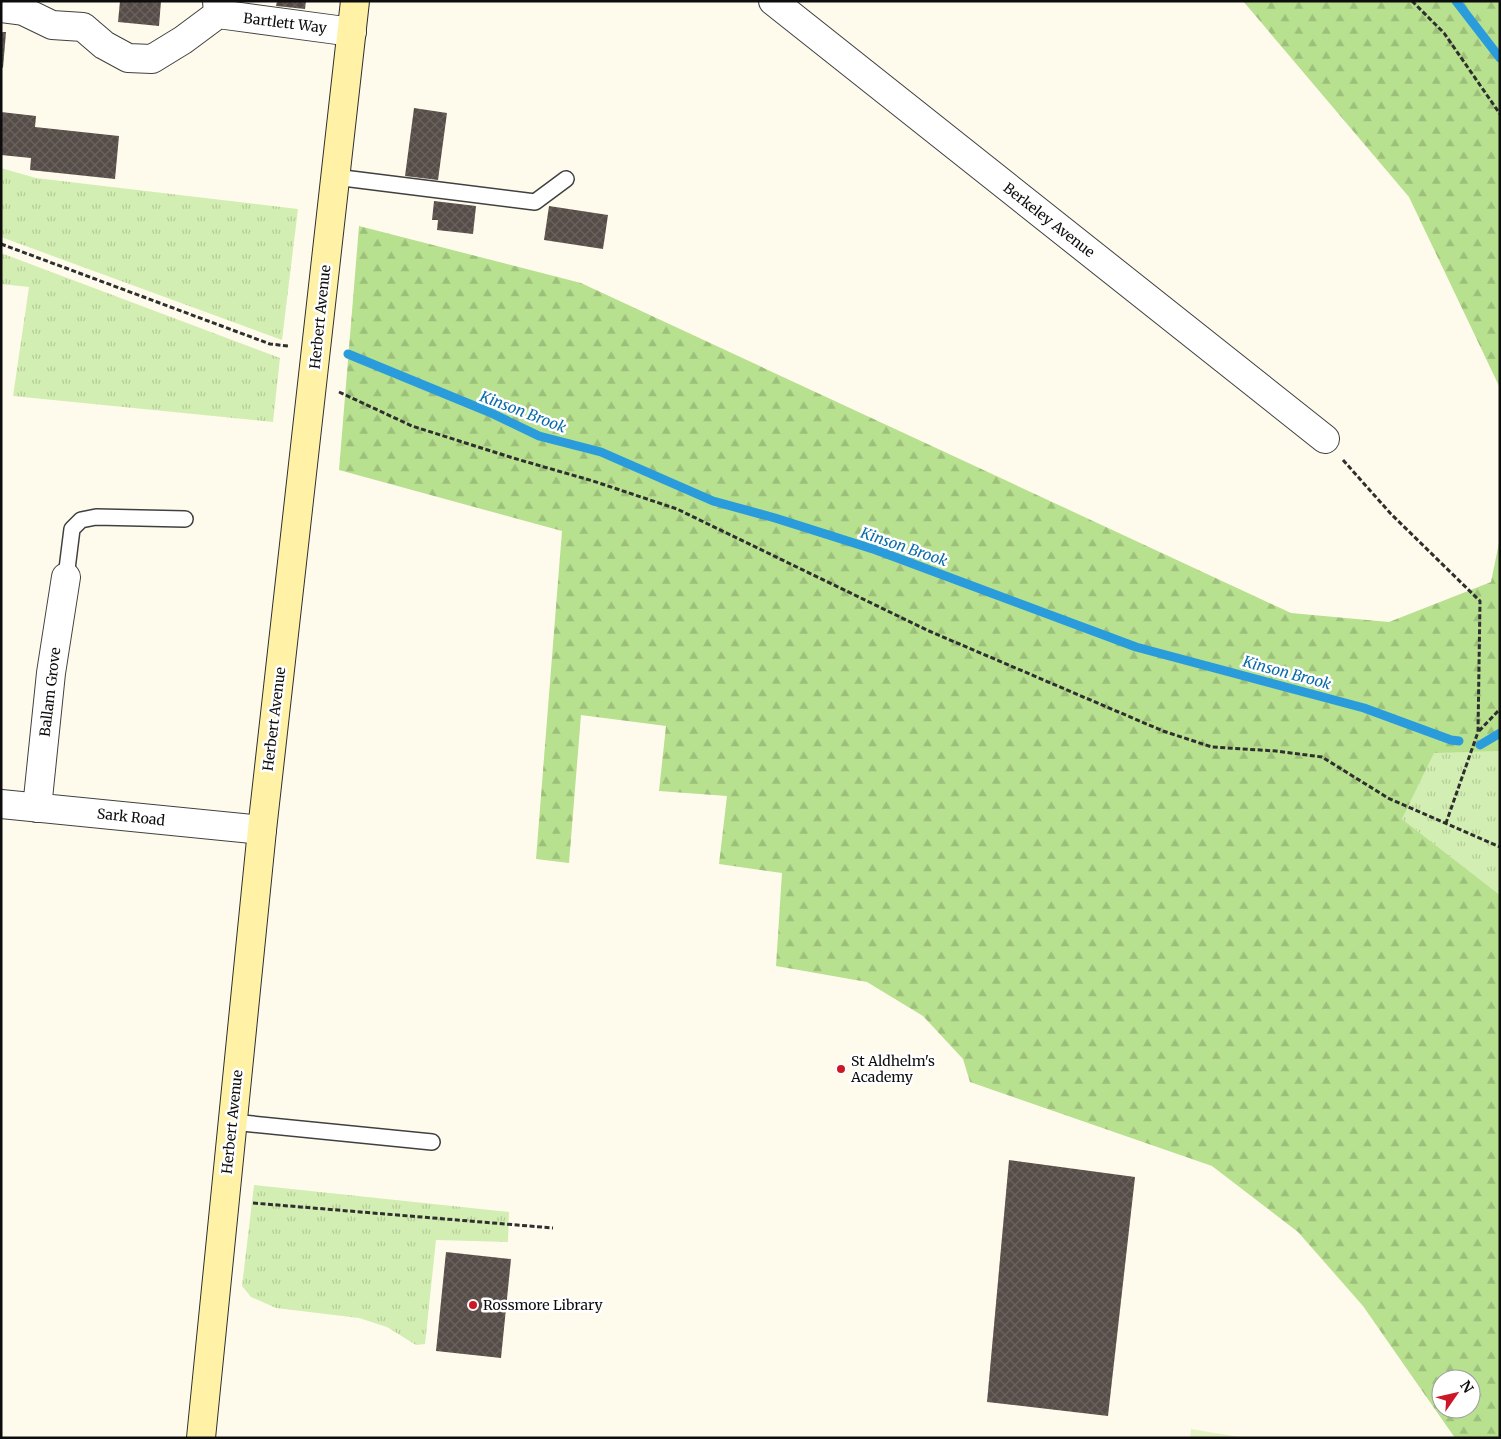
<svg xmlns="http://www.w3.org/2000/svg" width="1501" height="1439" viewBox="0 0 1501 1439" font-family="Merriweather,serif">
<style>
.grass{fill:url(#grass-tufts)}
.forest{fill:url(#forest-firs);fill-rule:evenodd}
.pitch{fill:#e5f4c5}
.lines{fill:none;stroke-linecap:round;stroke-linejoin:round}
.stream{stroke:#2a9cdb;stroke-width:9}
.building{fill:url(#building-cross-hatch)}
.lane-casing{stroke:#404040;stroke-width:18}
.street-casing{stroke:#404040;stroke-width:30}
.secondary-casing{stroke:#2f2f2f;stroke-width:30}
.path{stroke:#2f2f2f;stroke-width:3;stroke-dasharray:5 2.5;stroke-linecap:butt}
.lane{stroke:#fff;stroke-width:15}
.street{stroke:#fff;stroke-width:28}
.secondary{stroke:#fff2a7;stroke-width:28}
.poi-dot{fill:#cb1727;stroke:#fff;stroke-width:2}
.labels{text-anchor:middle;stroke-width:5;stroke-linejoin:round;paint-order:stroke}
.street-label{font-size:14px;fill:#0d0d0d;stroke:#fff}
.poi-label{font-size:14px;fill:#0d0d0d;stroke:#fff;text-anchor:start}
.water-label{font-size:15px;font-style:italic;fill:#096bab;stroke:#fff}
</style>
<defs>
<pattern id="grass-tufts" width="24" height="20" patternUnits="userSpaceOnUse" patternTransform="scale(1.25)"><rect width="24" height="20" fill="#d3eeb2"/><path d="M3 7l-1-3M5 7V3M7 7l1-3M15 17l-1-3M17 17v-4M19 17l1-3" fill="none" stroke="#b4cb98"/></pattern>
<pattern id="forest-firs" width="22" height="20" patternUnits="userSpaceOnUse" patternTransform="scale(1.25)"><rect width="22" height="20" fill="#b7e08f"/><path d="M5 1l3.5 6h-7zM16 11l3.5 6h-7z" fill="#9cbf7a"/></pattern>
<pattern id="building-cross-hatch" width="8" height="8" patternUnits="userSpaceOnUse" patternTransform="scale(1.25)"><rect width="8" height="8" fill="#574d48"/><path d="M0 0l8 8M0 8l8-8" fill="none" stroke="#6a625e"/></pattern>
</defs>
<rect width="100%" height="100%" fill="#fffbec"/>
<path class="grass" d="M1,168L36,178L298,209L282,340L1,237Z
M1,253L280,358L273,422L13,396L29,287L1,284Z
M1500,751V895L1402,819L1434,752Z
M254,1185L509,1212L508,1242L436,1240L425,1344L416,1345L387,1327L359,1318L276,1308L251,1297L242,1286Z"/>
<path class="forest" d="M1243,1H1500V388L1409,197Z
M359,226L581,283L1291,613L1389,622L1491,582L1500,538V751L1434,753L1402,819L1500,895V1438H1455L1363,1306L1298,1232L1212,1166L970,1082L963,1059L923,1016L867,982L776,966L782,873L719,864L727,796L659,791L666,726L581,715L569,863L536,859L562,531L339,470ZM1441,1379H1471V1409H1441Z"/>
<path class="pitch" d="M1191,1429L1245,1438H1190Z"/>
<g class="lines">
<path class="stream" d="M1456,1L1500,58
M348,354L489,412L539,436L601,452L713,501L775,518L876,550L1136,647L1364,708L1451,740L1459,741
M1480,745L1500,733"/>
</g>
<path class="building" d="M120,1H161L159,26L118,22Z
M277,1H306L305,9L276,6Z
M1,32H6L3,68L1,67Z
M414,108L447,113L438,180L405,176Z
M1,112L36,116L35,127L119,136L115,179L30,170L31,158L1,155Z
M434,201L476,206L473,234L437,230L438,220H432Z
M549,206L608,215L603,249L544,240Z
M1009,1160L1135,1177L1108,1416L987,1402Z
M446,1252L511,1259L501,1358L436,1351Z"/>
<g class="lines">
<defs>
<path id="lane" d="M335,177L535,202L566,179
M66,577L72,529L81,520L96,517L185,519
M232,1122L432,1142"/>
<path id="street" d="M217,1L218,14L352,32
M773,1L1325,439
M1,8L23,11L52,25L83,27L104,45L128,58L152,59L183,40L218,14
M1,804L262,830
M37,808L51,673L66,577"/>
<path id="secondary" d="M201,1438L262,830L355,1"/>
</defs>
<use href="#lane" class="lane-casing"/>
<use href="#street" class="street-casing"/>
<use href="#secondary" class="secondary-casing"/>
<path class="path" d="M1412,1L1444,33L1500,114
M1,244L270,344L288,346
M339,392L412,426L513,458L593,481L677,509L929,631L1163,731L1212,747L1276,751L1322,757L1388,798L1500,847
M1343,460L1391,514L1480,601L1478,732L1446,823
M1479,731L1500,709
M253,1203L553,1228"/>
<use href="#lane" class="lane"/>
<use href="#street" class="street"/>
<use href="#secondary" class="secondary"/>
</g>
<g class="poi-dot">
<circle cx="841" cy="1069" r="5"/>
<circle cx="473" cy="1305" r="5"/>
</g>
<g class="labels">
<g class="street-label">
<text transform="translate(285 23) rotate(7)" y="5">Bartlett Way</text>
<text transform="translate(1049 220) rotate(38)" y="5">Berkeley Avenue</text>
<text transform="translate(320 317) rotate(-84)" y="5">Herbert Avenue</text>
<text transform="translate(50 692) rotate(-83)" y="5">Ballam Grove</text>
<text transform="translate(274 719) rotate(-83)" y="5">Herbert Avenue</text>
<text transform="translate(131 817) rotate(6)" y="5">Sark Road</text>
<text transform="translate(232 1122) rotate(-84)" y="5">Herbert Avenue</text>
</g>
<g class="poi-label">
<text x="851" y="1066">St Aldhelm's<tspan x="851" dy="16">Academy</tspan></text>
<text x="483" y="1310">Rossmore Library</text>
</g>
<g class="water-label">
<text transform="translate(523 412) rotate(21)" y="5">Kinson Brook</text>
<text transform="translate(904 547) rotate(19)" y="5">Kinson Brook</text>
<text transform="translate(1287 673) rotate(15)" y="5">Kinson Brook</text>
</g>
</g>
<rect width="1501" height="1439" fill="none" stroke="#0d0d0d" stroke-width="5"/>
<g transform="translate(1456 1394) rotate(56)"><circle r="24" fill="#ffffff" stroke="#9e9e9e"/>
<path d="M0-4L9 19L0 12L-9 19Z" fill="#cb1727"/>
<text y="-8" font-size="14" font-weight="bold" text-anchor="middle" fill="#0d0d0d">N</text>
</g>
</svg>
